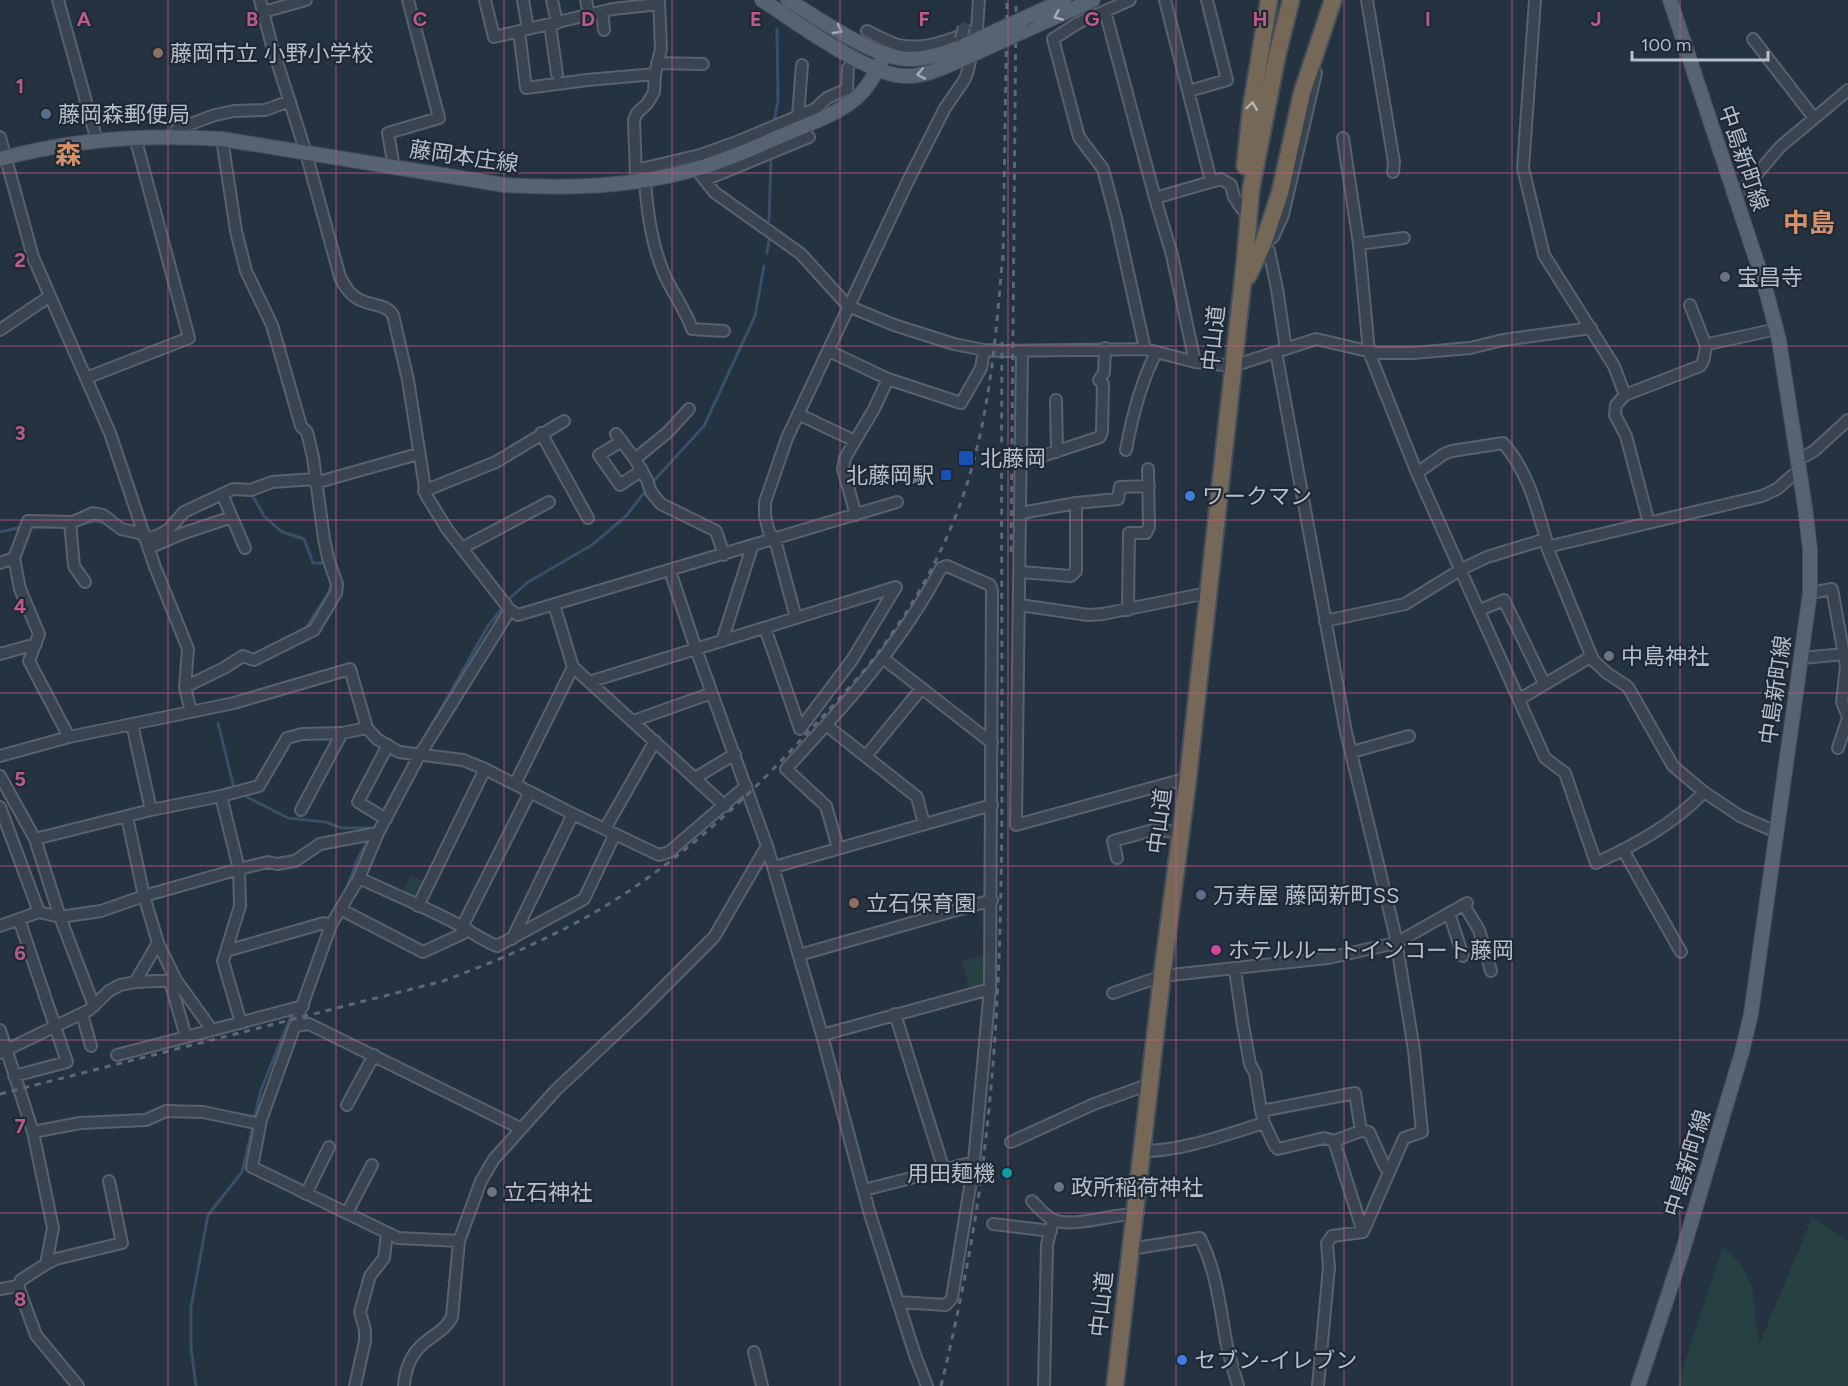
<svg xmlns="http://www.w3.org/2000/svg" width="1848" height="1386" viewBox="0 0 1848 1386" font-family="Figtree,'Noto Sans JP',sans-serif">
<style>
.green{fill:#274041}
.lines{fill:none;stroke-linecap:round;stroke-linejoin:round}
.stream{stroke:#394f68;stroke-width:3}
.minor-casing{stroke:#57626e;stroke-width:14}
.major-casing{stroke:#434d59;stroke-width:16}
.highway-casing{stroke:#444f5b;stroke-width:20}
.minor{stroke:#394450;stroke-width:10}
.major{stroke:#576370;stroke-width:14}
.highway{stroke:#766856;stroke-width:16}
.rail{stroke:#5b6877;stroke-width:3;stroke-dasharray:6 6;stroke-linecap:butt}
.minor-bridge-casing{stroke:#57626e;stroke-width:14;stroke-linecap:butt}
.major-bridge-casing{stroke:#434d59;stroke-width:16;stroke-linecap:butt}
.minor-bridge{stroke:#394450;stroke-width:10}
.major-bridge{stroke:#576370;stroke-width:14}
.oneway{stroke:#a3adb9}
.oneway2{stroke:#b0b6bf}
.grid{fill:none;stroke:#bd5b88;stroke-width:1.5;stroke-opacity:0.55}
.education-dot{fill:#8d6e63;stroke:#1e2935;stroke-width:2}
.service-dot{fill:#5c6f8a;stroke:#1e2935;stroke-width:2}
.worship-dot{fill:#6b7280;stroke:#1e2935;stroke-width:2}
.transit-dot{fill:#1a4fb4;stroke:#1e2935;stroke-width:2}
.shop-dot{fill:#3f7fe0;stroke:#1e2935;stroke-width:2}
.hotel-dot{fill:#d1479c;stroke:#1e2935;stroke-width:2}
.culture-dot{fill:#0f9aa8;stroke:#1e2935;stroke-width:2}
.labels{text-anchor:middle;stroke-width:4.5;stroke-linejoin:round;paint-order:stroke}
.poi-label{font-size:22px;fill:#b6bfcb;stroke:#1e2935;text-anchor:start}
.street-label{font-size:22px;fill:#b6bfcb;stroke:#1e2935}
.quarter-label{font-size:26px;font-weight:bold;fill:#d79165;stroke:#1e2935}
.grid-label{font-size:20px;text-anchor:middle;font-weight:bold;fill:#bd5b88;stroke:#1e2935;stroke-width:4.5;stroke-linejoin:round;paint-order:stroke}
</style>
<rect width="100%" height="100%" fill="#253240"/>
<path class="green" d="M411,875L426,883L418,900L402,895Z
M987,955C986,974 991,984 970,990L962,961Z
M1812,1218L1848,1241V1386H1677L1723,1248L1741,1264L1752,1286L1759,1345Z"/>
<g class="lines">
<path class="stream" d="M774,122L778,101L777,29
M769,221L771,159
M767,253L769,240
M651,484L704,426L755,316L764,266
M251,493L264,516L282,532L304,539L313,563H325V565
M82,524L96,521L107,524
M28,527H67
M0,532L22,527
M120,533L142,540
M306,628L329,592L332,583
M218,723L234,788
M429,730L488,626L511,597L528,582L592,545L626,516L647,489
M247,797L288,818L325,822L342,828H374
M373,830L394,791
M346,890L358,858L369,839
M330,918L338,903
M254,1120L261,1090L293,1011
M196,1386L191,1348V1307L208,1215L242,1172L253,1126"/>
<defs>
<path id="minor" d="M58,0L97,141
M260,0L272,46L306,153L340,277C345,287 351,297 363,301C373,306 386,304 393,315L408,380L426,495L447,529L510,610L518,615L897,502
M485,0L494,37L524,30
M523,0L528,29L613,9L659,4
M552,0L557,23
M586,0L589,15
M1130,0L1078,23L1053,39L1079,137L1103,169L1116,218L1145,349
M1165,0L1211,181
M1367,0L1394,162L1393,172
M1535,0L1523,168L1544,255L1614,366L1625,395
M1105,11L1155,198L1172,255L1195,362
M263,12L306,0
M602,12L604,30
M550,25L557,74
M519,31L526,88L587,80L655,74
M867,31C877,36 888,42 898,45C925,51 953,39 977,29
M1753,39L1814,118
M657,63L703,64
M1189,91L1227,80L1207,0
M798,116L802,65
M175,136L177,129L215,115L234,111L265,110L290,101
M0,137L33,257L110,433L155,567L188,649L185,687L191,712
M1343,138L1359,244L1369,352L1417,473L1545,758L1565,773L1596,863C1635,845 1674,824 1704,792
M394,167L388,133L439,118L408,0
M696,169L714,192L801,254L848,306L894,325L954,344L984,350L1002,351L1145,349L1195,362L1233,366L1276,352L1346,732L1395,934L1414,1050L1422,1132L1404,1138L1363,1232L1332,1236L1327,1243L1329,1267L1318,1386
M636,170L700,155L739,141L815,109L827,98L847,89L848,68
M636,175L634,120L637,113L647,104L654,92L655,74L661,49L659,0
M645,180C647,211 651,242 663,271C671,292 685,308 692,329L724,331
M705,180L809,137
M1734,194L1745,188L1780,147L1848,90
M1155,198L1221,179L1231,185L1234,197L1242,209
M1359,244L1404,238
M1690,305L1706,346
M0,330L50,296
M1286,349L1277,289L1269,251L1263,244L1273,237L1283,215L1316,73
M1282,350L1316,339L1376,353H1413L1470,348L1503,340L1591,328
M829,351L888,379L961,403L981,368L984,350
M1022,351L1016,825L1188,778
M86,378L189,338L135,137
M1056,400L1057,452
M798,414L855,441
M541,433L588,518
M616,434L635,459L647,480L651,492L661,504L716,531L724,555
M622,441L599,455L620,485L642,470
M1126,450C1132,417 1141,382 1156,353
M635,459L668,432L689,409
M1798,460L1814,451L1848,420
M1021,463L1100,437L1102,432L1103,384L1099,380L1104,373L1105,348
M1417,473L1444,454L1452,451L1503,443C1527,470 1536,505 1546,539
M315,483L418,454
M424,491L496,462L564,421
M222,494L245,548
M1021,513L1076,503
M856,515L843,469L845,458L874,409L888,379
M70,522L74,566L85,582
M1649,523L1626,436L1615,415L1616,405L1625,395L1700,366C1706,360 1703,351 1708,344L1777,329
M145,539L159,535L169,529L184,512L233,489L251,490L272,482L315,479
M1547,547L1593,660L1607,673L1628,687L1673,766L1704,792L1740,816L1776,832
M149,548L181,534L232,517
M462,548L549,502
M14,558L20,589L39,634L29,661L69,737
M0,563L14,558L28,521L73,522L93,513L103,515L121,529L143,534
M670,571L696,649L767,846L822,1035L869,1211L915,1355L927,1386
M1021,572L1071,576L1076,571V503L1118,499L1120,487L1149,486
M1810,593L1832,589L1846,666L1842,702L1848,717
M554,605L573,667L725,806
M1020,605L1088,615L1103,614L1207,593
M1128,610L1129,533H1146L1149,527L1148,469
M1480,610L1504,600L1544,683
M796,618L775,540L769,532L765,516V502L787,438L907,183L945,108L965,79L968,70L977,29L979,0
M1325,621L1405,604L1460,570L1487,557L1546,539L1547,547L1762,496L1777,489L1793,475L1799,473
M765,628L800,729
M722,641L752,547
M0,654L36,644
M1802,658L1844,654
M884,659L992,743
M589,682L896,587
M185,687L224,668L243,656L254,660L314,630L336,593L337,584L328,558L324,539L313,457L307,432L301,426L272,325L246,271L236,231L222,139
M1520,699L1592,656
M633,721L712,693
M132,724L151,810
M826,725L917,797L924,824
M800,729L852,660L896,587
M1838,748L1848,718
M1352,752L1409,736
M0,756L69,737L234,703L350,669L367,728
M866,756L921,689
M0,776L35,839L60,917L94,1006
M695,778L735,754
M515,784L573,667
M221,796L239,869L240,906L223,961L241,1023
M0,807L39,912
M301,810L342,733L367,728L377,739L399,752L463,760L485,769L573,814L659,855L669,852L746,786
M127,817L144,896L158,943L176,980L135,982
M386,819L358,802L388,745
M605,829L655,741
M35,839L151,810L221,796L259,786L287,738L302,734L342,733
M838,848L826,806L786,769C845,705 900,646 941,568L947,566L990,585L992,590L990,989L974,1162L952,1298L946,1305L898,1302
M1623,850L1681,952
M1117,858L1113,841L1153,830L1180,832
M774,867L992,805
M359,878C393,894 428,908 461,926C473,933 484,941 497,946L584,899L615,834
M1464,905L1479,930L1491,971
M418,906L485,769
M342,910L423,952L462,934V927L530,792
M1449,913L1463,956
M0,926L39,912L60,917L101,911L144,896L239,869L268,862L277,864L295,861L320,844L378,833
M512,939L573,814
M226,951L324,923L331,925
M799,955L992,900
M1235,970L1243,1025L1250,1064L1255,1073L1261,1111L1264,1123L1275,1146L1278,1149L1324,1138L1334,1141L1361,1131L1355,1093L1261,1111
M176,980L212,1030
M170,981L186,1037L303,1006
M1113,993L1162,976L1328,958L1396,943L1467,903
M82,1014L91,1046
M895,1014L944,1170
M295,1026L309,1024L520,1128
M0,1030L33,1132L53,1228L46,1264L21,1280L18,1286L36,1335L78,1386
M822,1035L990,989
M0,1053L89,1010L109,991L120,985L135,982L158,943
M117,1055L186,1037
M14,1076L67,1062L19,919
M347,1105L374,1055
M1361,1131L1369,1132L1385,1167H1391
M33,1132L80,1123L146,1120L166,1111L203,1112L260,1124
M1334,1141L1363,1232
M1011,1142L1094,1104L1150,1084
M1142,1151C1179,1152 1228,1134 1264,1123
M864,1190L974,1162
M306,1194L329,1147
M1032,1201C1038,1207 1046,1217 1054,1220C1073,1228 1113,1214 1134,1214
M347,1213L372,1165
M993,1224L1051,1231
M459,1241L398,1238L252,1167L261,1120L331,925L359,878L378,833L419,756L510,610
M1130,1249L1200,1238C1216,1270 1220,1306 1226,1341C1229,1356 1234,1371 1238,1386
M46,1264L56,1259L122,1243L109,1181
M0,1289L18,1286
M754,1352L762,1386
M355,1386L365,1341V1330L360,1312L370,1276L384,1258L387,1233
M404,1386C405,1370 411,1354 424,1343C435,1334 446,1329 452,1317L459,1241L481,1181L494,1159L556,1090L638,1013L714,937L767,846
M1044,1386L1047,1245L1053,1220"/>
<path id="major" d="M762,0C795,21 868,76 905,76C925,77 944,67 963,59
M788,0C818,18 875,59 909,59C928,59 946,53 963,46
M1031,15L1064,0
M1024,31L1093,0
M0,159C73,139 147,134 222,139L504,185C569,189 633,187 696,169C725,161 753,148 781,136C805,125 834,116 855,99C869,88 878,69 885,53
M1638,1386L1683,1250L1742,1052L1751,1014L1810,593V549L1805,507L1779,340L1764,283L1670,0"/>
<path id="highway" d="M1245,166L1251,109L1269,0
M1248,276L1263,244L1280,193L1302,93L1333,0
M1115,1386L1162,976L1188,778L1245,261L1251,189L1277,56L1291,0"/>
</defs>
<use href="#minor" class="minor-casing"/>
<use href="#major" class="major-casing"/>
<use href="#highway" class="highway-casing"/>
<use href="#minor" class="minor"/>
<use href="#major" class="major"/>
<use href="#highway" class="highway"/>
<path class="rail" d="M1003,261L1007,0
M1011,552L1016,0
M0,1094L443,981C502,959 559,935 612,902C686,855 750,796 809,731C835,703 864,674 886,642C918,598 944,550 962,499C990,419 996,335 1003,252
M941,1386C961,1304 977,1221 986,1137C1001,1006 1002,874 1002,743C1002,609 1001,475 1002,342"/>
<defs>
<path id="minor-bridge" d="M961,39L964,27"/>
<path id="major-bridge" d="M963,46L1031,15
M963,59L1024,31"/>
</defs>
<use href="#minor-bridge" class="minor-bridge-casing"/>
<use href="#major-bridge" class="major-bridge-casing"/>
<use href="#minor-bridge" class="minor-bridge"/>
<use href="#major-bridge" class="major-bridge"/>
</g>
<defs><path id="oneway-chevron" d="M-2-3.5L2.5 0L-2 3.5" fill="none" stroke-width="1.6" stroke-linecap="round" stroke-linejoin="round" transform="scale(1.5)"/></defs>
<g class="oneway">
<use href="#oneway-chevron" transform="translate(1058 16) rotate(156)"/>
<use href="#oneway-chevron" transform="translate(838 30) rotate(30)"/>
<use href="#oneway-chevron" transform="translate(921 74) rotate(169)"/>
</g>
<use class="oneway2" href="#oneway-chevron" transform="translate(1252 106) rotate(-82)"/>
<path class="grid" d="M168,0V1386M336,0V1386M504,0V1386M672,0V1386M840,0V1386M1008,0V1386M1176,0V1386M1344,0V1386M1512,0V1386M1680,0V1386M0,173H1848M0,346H1848M0,520H1848M0,693H1848M0,866H1848M0,1040H1848M0,1213H1848"/>
<g class="education-dot">
<circle cx="158" cy="53" r="6"/>
<circle cx="854" cy="903" r="6"/>
</g>
<g class="service-dot">
<circle cx="46" cy="114" r="6"/>
<circle cx="1201" cy="895" r="6"/>
</g>
<g class="worship-dot">
<circle cx="1725" cy="277" r="6"/>
<circle cx="1609" cy="656" r="6"/>
<circle cx="1059" cy="1187" r="6"/>
<circle cx="492" cy="1192" r="6"/>
</g>
<g class="transit-dot">
<rect x="958" y="450" width="16" height="16" rx="3"/>
<rect x="940" y="469" width="12" height="12" rx="3"/>
</g>
<g class="shop-dot">
<circle cx="1190" cy="496" r="6"/>
<circle cx="1182" cy="1360" r="6"/>
</g>
<circle class="hotel-dot" cx="1216" cy="950" r="6"/>
<circle class="culture-dot" cx="1007" cy="1173" r="6"/>
<g class="labels">
<g class="poi-label">
<text x="170" y="61">藤岡市立 小野小学校</text>
<text x="58" y="122">藤岡森郵便局</text>
<text x="1737" y="285">宝昌寺</text>
<text x="980" y="466">北藤岡</text>
<text x="934" y="483" text-anchor="end">北藤岡駅</text>
<text x="1202" y="504">ワークマン</text>
<text x="1621" y="664">中島神社</text>
<text x="1213" y="903">万寿屋 藤岡新町SS</text>
<text x="866" y="911">立石保育園</text>
<text x="1228" y="958">ホテルルートインコート藤岡</text>
<text x="995" y="1181" text-anchor="end">用田麺機</text>
<text x="1071" y="1195">政所稲荷神社</text>
<text x="504" y="1200">立石神社</text>
<text x="1194" y="1368">セブン-イレブン</text>
</g>
<g class="street-label">
<text transform="translate(464 156) rotate(8)" y="8">藤岡本庄線</text>
<text transform="translate(1744 158) rotate(71)" y="8">中島新町線</text>
<text transform="translate(1213 338) rotate(-84)" y="8">中山道</text>
<text transform="translate(1775 690) rotate(-82)" y="8">中島新町線</text>
<text transform="translate(1159 821) rotate(-83)" y="8">中山道</text>
<text transform="translate(1687 1163) rotate(-73)" y="8">中島新町線</text>
<text transform="translate(1101 1304) rotate(-84)" y="8">中山道</text>
</g>
<g class="quarter-label">
<text x="68" y="164">森</text>
<text x="1809" y="232">中島</text>
</g>
</g>
<g class="grid-label">
<text x="84" y="26">A</text>
<text x="252" y="26">B</text>
<text x="420" y="26">C</text>
<text x="588" y="26">D</text>
<text x="756" y="26">E</text>
<text x="924" y="26">F</text>
<text x="1092" y="26">G</text>
<text x="1260" y="26">H</text>
<text x="1428" y="26">I</text>
<text x="1596" y="26">J</text>
<text x="20" y="93">1</text>
<text x="20" y="267">2</text>
<text x="20" y="440">3</text>
<text x="20" y="613">4</text>
<text x="20" y="786">5</text>
<text x="20" y="960">6</text>
<text x="20" y="1133">7</text>
<text x="20" y="1306">8</text>
</g>
<path d="M1632 51v9h136v-9" fill="none" stroke="#b6bfcb" stroke-width="3"/>
<text x="1641" y="51" font-size="18" fill="#b6bfcb" stroke="#1e2935" stroke-width="4.5" paint-order="stroke">100 m</text>
</svg>
